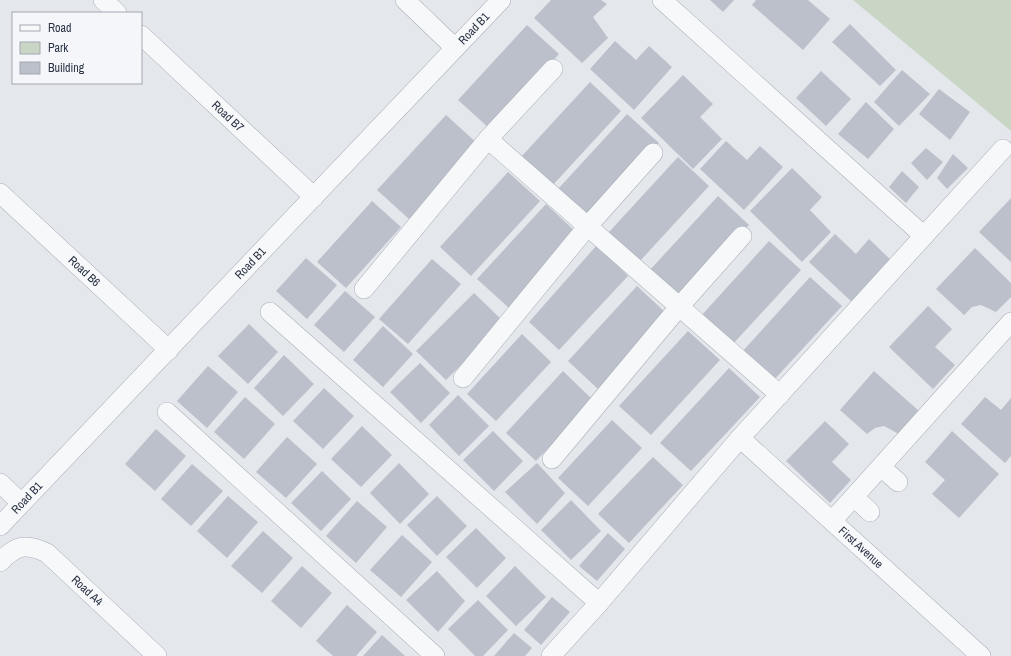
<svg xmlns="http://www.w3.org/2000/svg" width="1011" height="656" viewBox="0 0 1011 656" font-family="'Archivo Narrow',sans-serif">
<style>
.green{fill:#c9d6c5}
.building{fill:#bbc0ca}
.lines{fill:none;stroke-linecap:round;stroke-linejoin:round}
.minor-casing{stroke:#a9aeb7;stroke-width:20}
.minor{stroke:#f7f8fa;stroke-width:19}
.labels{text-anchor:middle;stroke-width:3;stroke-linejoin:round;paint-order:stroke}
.street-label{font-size:12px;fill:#2b3445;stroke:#f4f6f9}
</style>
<rect width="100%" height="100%" fill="#e4e7ec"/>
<path class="green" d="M853,0H1011V131Z"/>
<path class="building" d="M551,0H601L607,4L593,17L608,38L582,63L534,18Z
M710,0H734L723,12Z
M756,0H808L830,19L803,50L752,5Z
M850,24L896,70L880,86L832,42Z
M527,25L559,54L490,129L458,100Z
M615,41L636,60L649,46L672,67L634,110L590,69Z
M902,70L930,94L899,126L874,102Z
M821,71L851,99L826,126L796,98Z
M683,75L713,104L700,117L722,139L693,169L641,118Z
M590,82L621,111L552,186L521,157Z
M939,89L970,112L950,140L919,114Z
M866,102L894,129L868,159L838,134Z
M627,114L659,143L590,218L558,189Z
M446,115L478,144L409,219L377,190Z
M726,141L747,160L760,146L783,167L744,210L700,169Z
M926,148L943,162L927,180L911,163Z
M953,154L968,168L947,189L937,178Z
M678,157L709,186L640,261L609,232Z
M792,168L822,197L810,210L831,232L802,262L750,211Z
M902,171L919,187L906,203L889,187Z
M508,172L540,201L471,276L440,247Z
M718,196L749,225L680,300L649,271Z
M1011,198V262L979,232Z
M372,201L401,227L346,288L317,262Z
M546,204L577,233L509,308L477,279Z
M835,234L856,254L869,239L892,261L853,303L809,262Z
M769,241L801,270L732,345L701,316Z
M597,245L628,276L559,350L529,322Z
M975,248L1011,283V297L996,312L981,305L972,307L964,315L936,289Z
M306,258L337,285L307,319L276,291Z
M432,259L461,284L408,344L379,319Z
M810,277L842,306L773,381L741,353Z
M637,286L668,315L599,390L568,361Z
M345,291L375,317L344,352L314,325Z
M474,293L504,322L446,380L416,351Z
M928,306L952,329L935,347L955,365L933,389L889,347Z
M249,324L278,352L248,384L218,356Z
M383,326L413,354L383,387L353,360Z
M688,331L720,360L651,435L619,406Z
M522,334L551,362L496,421L467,394Z
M284,355L314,384L283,416L254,388Z
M420,363L450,393L421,423L390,392Z
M208,366L238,392L207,428L177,401Z
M729,368L760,397L691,471L660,443Z
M563,371L593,400L536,461L506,433Z
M874,371L919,411L899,434L884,426L875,428L867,434L840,410Z
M324,388L354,416L323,449L293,421Z
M458,395L489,426L459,456L429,425Z
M245,397L275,424L244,459L214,432Z
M985,397L1001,410L1011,398V456L1005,463L961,424Z
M612,420L642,448L588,506L558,478Z
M825,421L849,444L832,462L851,480L830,503L786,461Z
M362,426L392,455L361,487L331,459Z
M156,429L186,456L155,491L125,464Z
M493,431L523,461L494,491L463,460Z
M952,431L999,474L959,518L932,494L945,480L925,462Z
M287,437L317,464L286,498L256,472Z
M653,457L683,485L629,543L598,514Z
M399,463L429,494L400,524L370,493Z
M537,463L565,493L537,524L505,492Z
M192,464L223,491L191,526L161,499Z
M322,471L351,499L321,531L291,503Z
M228,496L258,522L227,558L197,531Z
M437,496L467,526L437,556L407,525Z
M571,500L601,531L571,560L541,530Z
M357,501L387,527L356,563L326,536Z
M476,528L506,558L477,588L446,557Z
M263,531L293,558L262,593L231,566Z
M608,533L625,549L597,581L579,566Z
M402,535L432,562L401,597L370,570Z
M302,566L332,593L301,628L271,601Z
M515,566L546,597L516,626L486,596Z
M437,571L465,601L438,632L406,600Z
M552,597L570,612L541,645L524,630Z
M478,600L508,630L483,656H475L448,629Z
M347,605L377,632L356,656H333L316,641Z
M514,633L532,648L525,656H494Z
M382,635L405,656H363Z"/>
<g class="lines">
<defs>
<g id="minor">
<path d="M103,0L117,13"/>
<path d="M405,0L455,48"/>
<path d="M662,0L924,236"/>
<path id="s1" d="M141,35L314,197"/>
<path d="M488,139L780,395"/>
<path id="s2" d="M0,193L169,350"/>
<path d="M364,289L488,139L553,69"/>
<path d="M270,312L599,603"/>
<path d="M463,378L587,227L653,153"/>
<path d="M167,412L435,656"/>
<path id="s3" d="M740,438L981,656"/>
<path d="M552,459L679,307L742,236"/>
<path d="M881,467L898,482"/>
<path d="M0,483L21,503"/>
<path d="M854,497L870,512"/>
<path d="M832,521L1011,322"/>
<path id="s4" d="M0,526L501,0"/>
<path id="s5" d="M0,562C16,545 26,543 47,553L157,656"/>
<path d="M551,656L599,603L740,438L1003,149"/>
</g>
</defs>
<use href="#minor" class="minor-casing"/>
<use href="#minor" class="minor"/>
</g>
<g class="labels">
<g class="street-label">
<text dy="4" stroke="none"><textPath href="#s4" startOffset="687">Road B1</textPath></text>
<text dy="4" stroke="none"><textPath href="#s1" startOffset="119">Road B7</textPath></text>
<text dy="4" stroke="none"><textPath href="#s4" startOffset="363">Road B1</textPath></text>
<text dy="4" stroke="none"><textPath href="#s2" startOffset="115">Road B6</textPath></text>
<text dy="4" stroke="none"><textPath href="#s4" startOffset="39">Road B1</textPath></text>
<text dy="4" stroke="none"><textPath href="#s3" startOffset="163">First Avenue</textPath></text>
<text dy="4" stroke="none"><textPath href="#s5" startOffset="108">Road A4</textPath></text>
</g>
</g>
<rect x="12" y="12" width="130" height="72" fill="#f4f6f9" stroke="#a4a8b1"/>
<rect x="20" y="25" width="20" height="6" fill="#f7f8fa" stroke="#a4a8b1"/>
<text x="48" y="32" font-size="12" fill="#2b3445">Road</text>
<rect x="20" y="42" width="20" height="12" fill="#c9d6c5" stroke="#a4a8b1"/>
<text x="48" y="52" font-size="12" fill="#2b3445">Park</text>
<rect x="20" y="62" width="20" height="12" fill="#bbc0ca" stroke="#a4a8b1"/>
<text x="48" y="72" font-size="12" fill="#2b3445">Building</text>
</svg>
